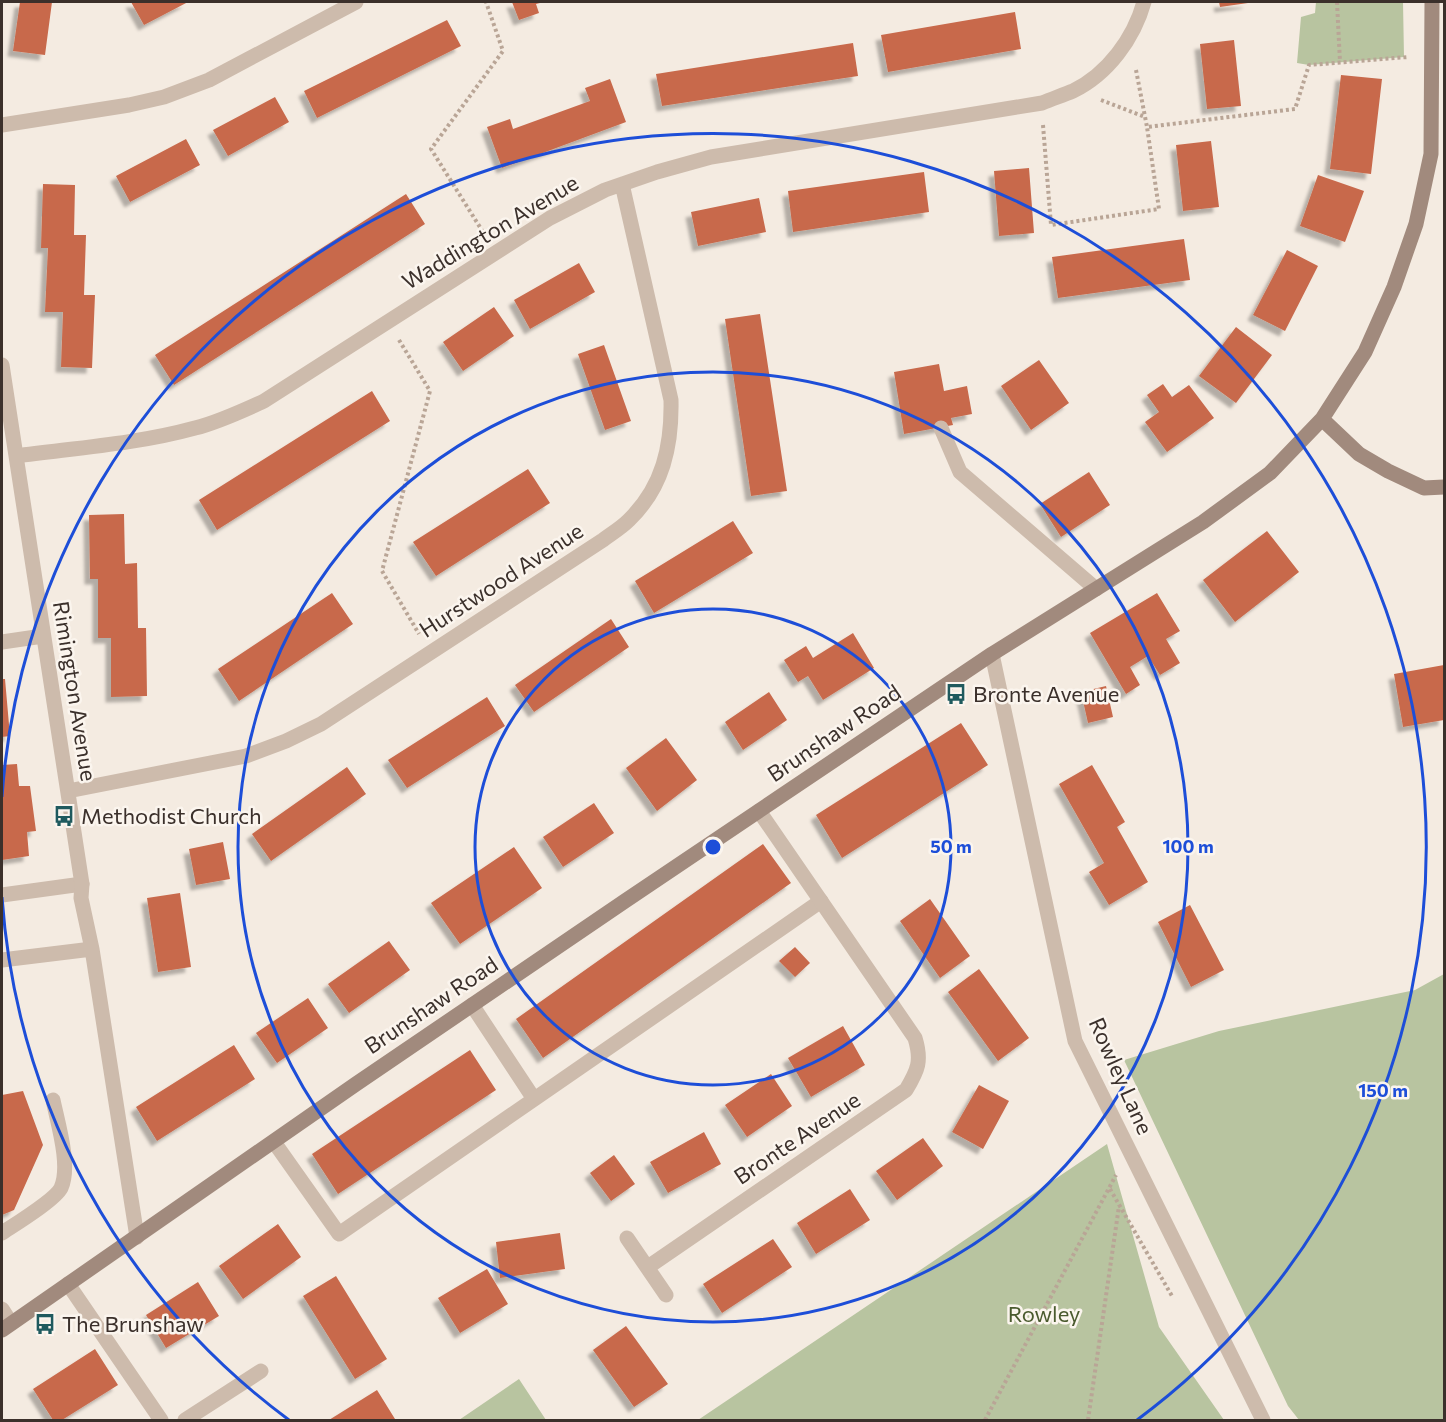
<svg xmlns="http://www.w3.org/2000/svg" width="1446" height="1422" viewBox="0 0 1446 1422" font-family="Commissioner,sans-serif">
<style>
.green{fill:#b8c4a0}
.building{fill:#c8694b;filter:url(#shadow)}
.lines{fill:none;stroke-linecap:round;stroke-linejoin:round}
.path{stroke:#b9a596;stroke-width:4;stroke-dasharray:3 3;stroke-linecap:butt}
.lane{stroke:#cdbbac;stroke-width:15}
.street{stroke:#cdbbac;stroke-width:15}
.secondary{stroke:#a18a7d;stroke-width:15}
.ring{fill:none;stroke:#1d4ed8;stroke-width:3}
.labels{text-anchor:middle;stroke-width:5;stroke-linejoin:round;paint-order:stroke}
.street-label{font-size:22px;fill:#3b302b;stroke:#fbf5ee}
.poi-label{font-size:22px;fill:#3b302b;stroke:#fbf5ee;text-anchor:start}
.park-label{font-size:22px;fill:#4a5a2e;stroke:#fbf5ee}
.centre{fill:#1d4ed8;stroke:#fbf5ee;stroke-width:3}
.ring-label{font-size:18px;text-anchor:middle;font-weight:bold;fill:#1d4ed8;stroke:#fbf5ee;stroke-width:5;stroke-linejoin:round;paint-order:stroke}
</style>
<defs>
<filter id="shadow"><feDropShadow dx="-5.5" dy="5.5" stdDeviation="1.5" flood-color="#0004"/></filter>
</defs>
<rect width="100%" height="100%" fill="#f4ebe1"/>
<path class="green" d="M1316,2H1403L1404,57L1309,65L1297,63L1301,17L1315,13Z
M1444,974V1420H1299L1288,1406L1124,1060L1219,1031L1415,990Z
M1107,1144L1159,1327L1224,1420H698Z
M519,1379L546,1420H459Z"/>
<path class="building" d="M20,2H52L45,55L13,51Z
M131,2H188L144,25Z
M512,2H544L536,4L539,13L519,20Z
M1219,2H1248V3L1220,7Z
M1015,12L1021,49L888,72L881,35Z
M447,20L461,46L317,118L304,91Z
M1234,40L1241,106L1207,109L1200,44Z
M853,43L858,76L662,106L656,74Z
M1341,75L1382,79L1371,174L1330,169Z
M610,79L626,122L502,168L487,127L510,119L513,129L590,101L585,88Z
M275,97L289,122L228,156L213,130Z
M186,139L200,165L130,202L116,176Z
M1211,141L1219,207L1183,211L1176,145Z
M1029,168L1034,233L999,236L994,171Z
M924,172L929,212L793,232L788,191Z
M1318,175L1364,191L1345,242L1300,226Z
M43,184L75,185L74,235H86L84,295H95L92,368L61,367L63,312H45L48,248H41Z
M406,194L425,224L174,385L155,355Z
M759,198L766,232L698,246L691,212Z
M1184,239L1190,280L1058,298L1052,257Z
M1287,250L1318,266L1285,331L1253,315Z
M579,263L595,292L530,329L514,300Z
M494,307L514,336L463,371L443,342Z
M760,314L787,491L751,496L725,319Z
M1236,327L1272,355L1236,403L1199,376Z
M604,345L631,421L605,430L578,354Z
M1039,360L1069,403L1031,430L1001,386Z
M939,364L944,391L967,386L972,414L951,418L953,425L904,434L894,372Z
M1163,384L1172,397L1189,385L1214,418L1167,452L1145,422L1159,412L1147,395Z
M372,391L390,421L217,530L199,500Z
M528,469L550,503L436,576L413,542Z
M1089,472L1110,505L1061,537L1040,504Z
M124,514L125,564L137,563L138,628H146L147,696L111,697V638H98V579H90L89,515Z
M733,521L753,553L654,613L635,581Z
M1267,531L1299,572L1235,622L1203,580Z
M332,593L353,624L239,701L218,669Z
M1157,593L1180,631L1166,639L1180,663L1160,675L1148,656L1130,667L1140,685L1126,694L1090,633Z
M611,619L629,647L534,712L515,685Z
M853,633L874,668L823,700L808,676L798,682L784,660L806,646L813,658Z
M1444,665V720L1403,727L1394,674Z
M2,679H5L10,736L2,737Z
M1106,686L1113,717L1088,723L1081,692Z
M769,692L787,720L743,750L725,722Z
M487,697L505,726L407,788L388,760Z
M961,723L988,765L842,858L816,815Z
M666,738L697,780L657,811L626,768Z
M17,764L19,786H30L36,831L27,832L29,856L2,860V765Z
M1092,765L1125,822L1117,827L1148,882L1109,905L1089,872L1104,863L1059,784Z
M347,767L366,794L271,861L252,834Z
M594,803L614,833L563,867L543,837Z
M223,842L230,879L196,885L189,849Z
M763,844L791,883L543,1058L516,1019Z
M514,847L542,888L460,944L431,903Z
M180,893L191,967L158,972L147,898Z
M930,899L970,956L940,978L900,921Z
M1190,905L1224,970L1191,987L1158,922Z
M389,941L410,970L349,1013L328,984Z
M795,947L810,963L795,977L779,961Z
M979,969L1029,1038L998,1061L948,992Z
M308,998L328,1028L277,1063L256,1033Z
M843,1026L865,1065L811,1097L788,1058Z
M234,1045L255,1079L157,1141L136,1107Z
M470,1050L496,1090L338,1194L312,1154Z
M771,1074L792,1106L747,1137L725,1105Z
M979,1085L1009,1101L983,1149L952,1132Z
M23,1091L43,1145L14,1210L2,1215V1095Z
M704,1132L721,1164L668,1193L650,1162Z
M923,1138L943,1166L897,1200L876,1171Z
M614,1155L635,1184L611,1201L590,1173Z
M850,1189L870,1220L816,1254L797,1223Z
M278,1224L301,1257L243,1299L219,1266Z
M560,1233L565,1269L500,1278L496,1242Z
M773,1239L792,1267L722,1313L703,1284Z
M487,1269L508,1304L460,1333L438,1298Z
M336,1276L387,1359L355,1379L303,1296Z
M198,1282L219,1316L166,1348L146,1315Z
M626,1326L668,1384L634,1407L593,1350Z
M95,1349L118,1385L62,1420H53L33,1389Z
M377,1390L395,1419L393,1420H329Z"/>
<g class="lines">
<path class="path" d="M1337,2L1340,62
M1136,70L1147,127L1295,109L1309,65L1408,57
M1101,100L1145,117
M1043,125L1051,225L1159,209L1147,127
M483,232L431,149L503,51L486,2
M399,340L430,391L382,571L419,634
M1110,1189L1172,1296
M985,1420L1116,1175
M1088,1420L1119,1206"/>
<path class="lane" d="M2,895L82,884
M472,1005L534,1099
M274,1142L339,1234L821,901
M2,1233C14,1225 55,1200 61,1188C71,1166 58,1124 53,1100
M2,1309L11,1323"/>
<path class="street" d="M2,125L129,105L164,97L209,80L356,2
M2,365L82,884L81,898L92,949L137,1237
M941,428L960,472L1096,589
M16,456C75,448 137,444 195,428C219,422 242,411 264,401L550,218L605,190L657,172L711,157L1042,103C1052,99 1063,95 1073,91C1108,74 1134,38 1144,2
M2,642L43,636
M992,654L1075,1041L1263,1420
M68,791L246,756L286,741L321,724L603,540C611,534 621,528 629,520C663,487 672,446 671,400L622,184
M2,960L92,949
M627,1238L666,1295
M648,1267L906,1090C918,1070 922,1061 915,1038L759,811
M68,1284L161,1420
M185,1420L261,1371"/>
<path class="secondary" d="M1322,419L1359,454L1388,471L1424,488L1444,487
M2,1330L356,1084L625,901L992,654L1203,522L1270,473L1322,419L1365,352L1394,287L1416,224L1431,154L1432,2"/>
</g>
<g class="ring">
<circle cx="713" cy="847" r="238"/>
<circle cx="713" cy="847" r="475"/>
<path d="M289 1420A713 713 0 0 1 2 897M2 797A713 713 0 1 1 1137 1420"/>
</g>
<defs>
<symbol id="bus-bare" viewBox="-9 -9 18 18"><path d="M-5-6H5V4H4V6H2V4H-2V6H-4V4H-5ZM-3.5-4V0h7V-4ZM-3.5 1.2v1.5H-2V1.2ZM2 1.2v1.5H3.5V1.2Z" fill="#1f5a5e" stroke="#fbf5ee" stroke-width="2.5" paint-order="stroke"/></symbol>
</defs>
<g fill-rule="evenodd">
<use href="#bus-bare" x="941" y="679" width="30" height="30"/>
<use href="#bus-bare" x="49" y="801" width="30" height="30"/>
<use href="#bus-bare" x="30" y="1309" width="30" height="30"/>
</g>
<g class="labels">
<g class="street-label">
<text transform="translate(490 232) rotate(-31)" y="8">Waddington Avenue</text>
<text transform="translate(501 580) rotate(-33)" y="8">Hurstwood Avenue</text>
<text transform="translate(75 691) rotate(81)" y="8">Rimington Avenue</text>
<text transform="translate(834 733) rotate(-34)" y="8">Brunshaw Road</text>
<text transform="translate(431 1005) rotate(-34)" y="8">Brunshaw Road</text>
<text transform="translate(1121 1076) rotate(66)" y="8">Rowley Lane</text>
<text transform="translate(797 1138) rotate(-34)" y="8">Bronte Avenue</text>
</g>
<g class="poi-label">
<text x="973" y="702">Bronte Avenue</text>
<text x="81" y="824">Methodist Church</text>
<text x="62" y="1332">The Brunshaw</text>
</g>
<g class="park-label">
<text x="1044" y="1322">Rowley</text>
</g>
</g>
<circle cx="713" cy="847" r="9" class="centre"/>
<g class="ring-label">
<text x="951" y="853">50 m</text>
<text x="1188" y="853">100 m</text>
<text x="1383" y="1097">150 m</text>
</g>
<rect width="1446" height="1422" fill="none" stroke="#3b302b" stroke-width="6"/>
</svg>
